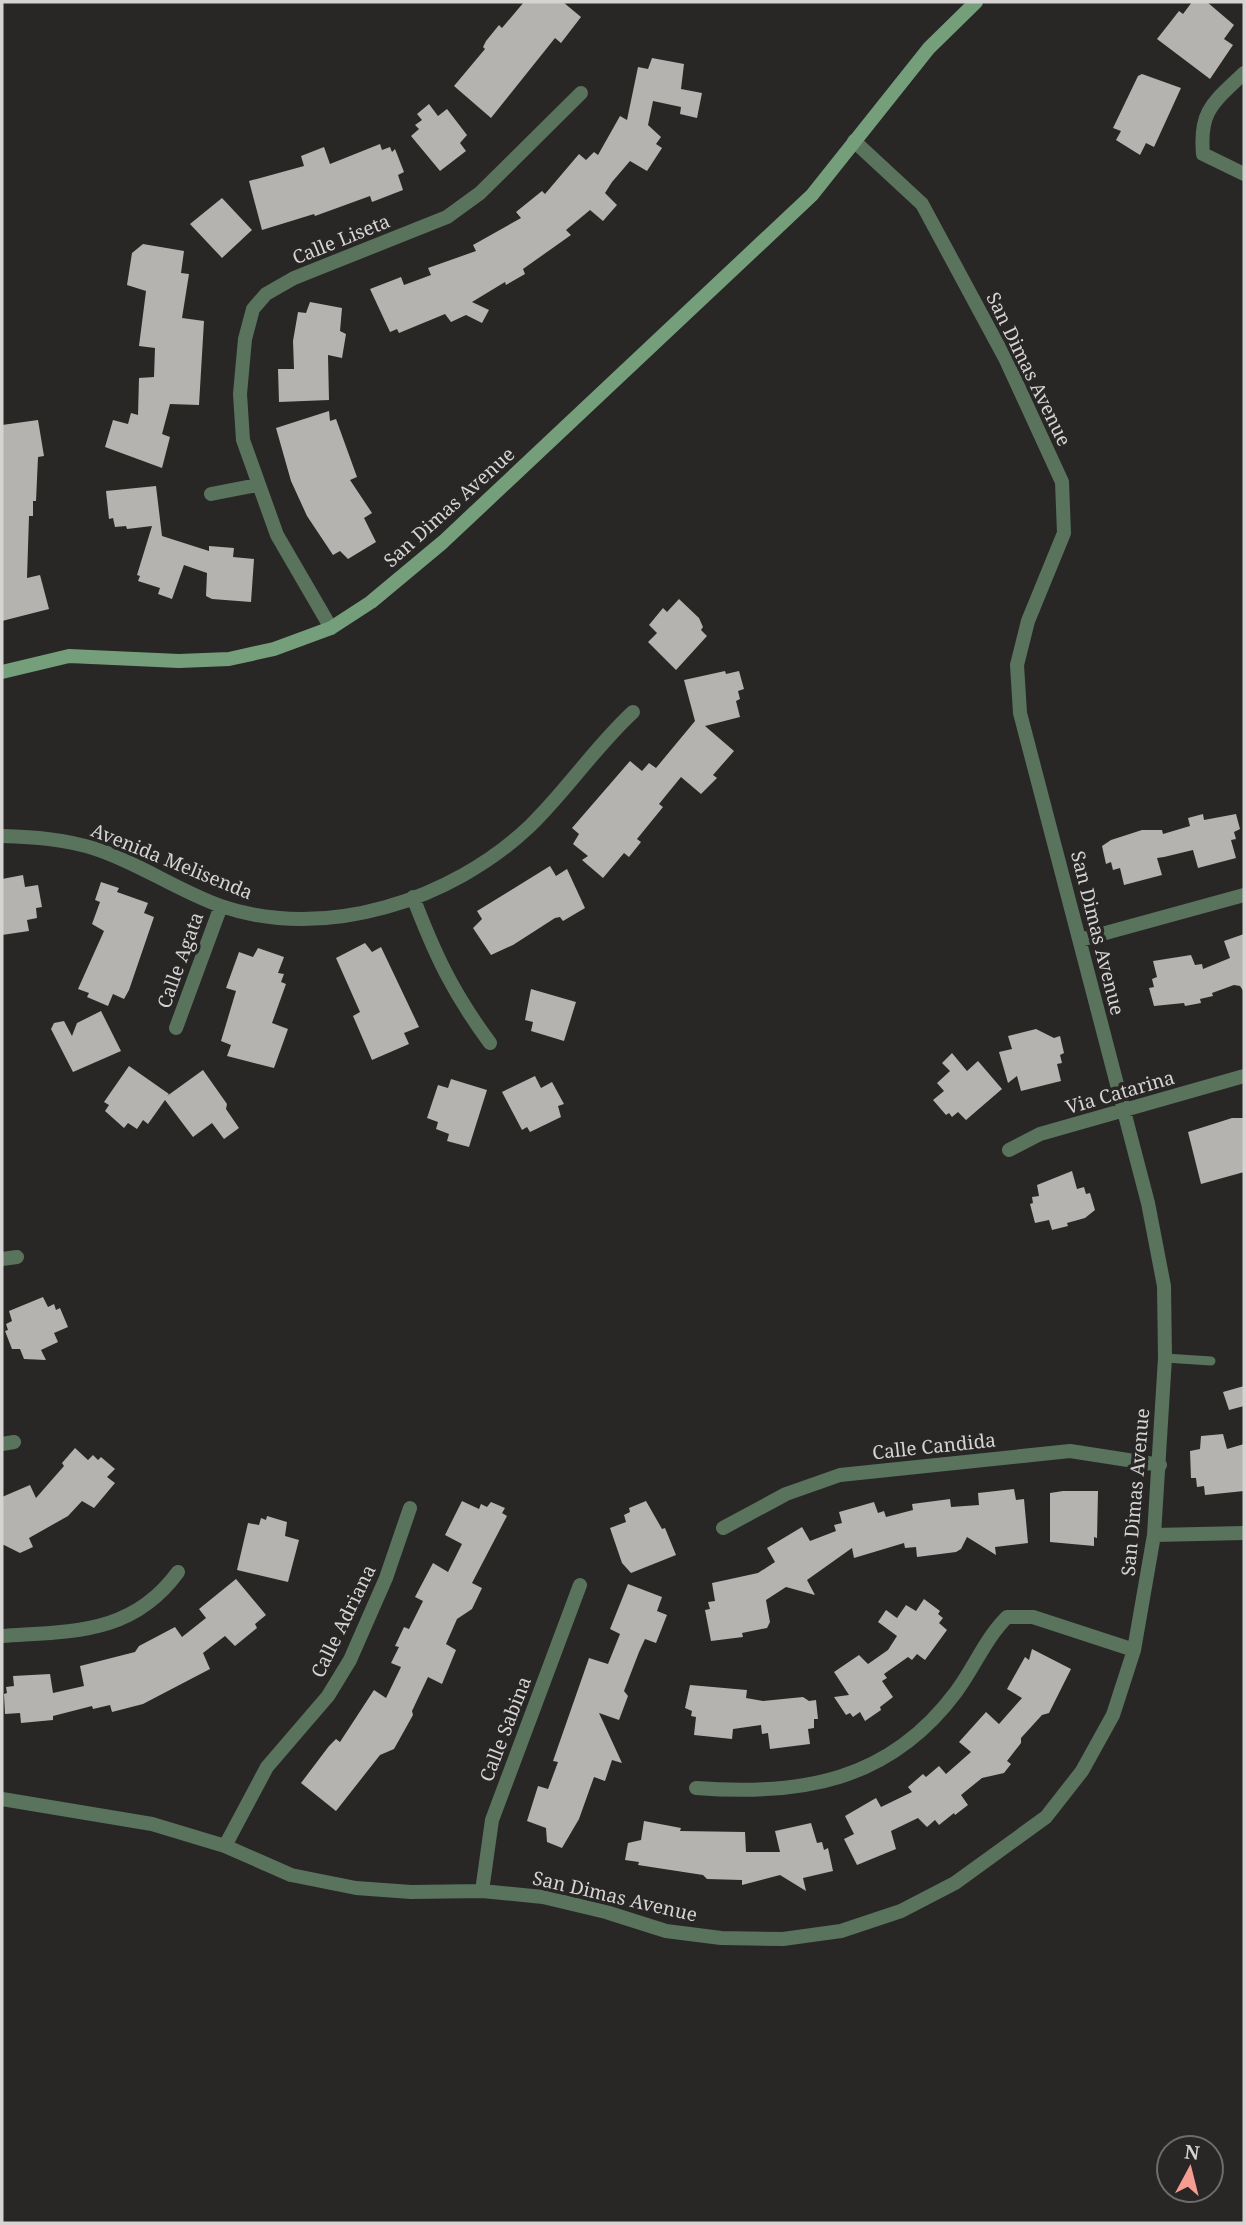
<svg xmlns="http://www.w3.org/2000/svg" width="1246" height="2225" viewBox="0 0 1246 2225" font-family="'Noto Serif',serif">
<style>
.building{fill:#b4b3b0}
.lines{fill:none;stroke-linecap:round;stroke-linejoin:round}
.lane{stroke:#59735d;stroke-width:9}
.street{stroke:#59735d;stroke-width:14}
.secondary{stroke:#759e7b;stroke-width:14}
.labels{text-anchor:middle;stroke-width:7;stroke-linejoin:round;paint-order:stroke}
.street-label{font-size:19px;fill:#d5d4d3;stroke:#282725}
</style>
<rect width="100%" height="100%" fill="#282725"/>
<path class="building" d="M524,2H563L581,17L561,43L555,38L491,118L454,86L485,49L483,47L486,41L499,25L502,28Z
M1192,2H1207L1234,25L1224,39L1233,45L1210,79L1157,39L1179,11L1183,14Z
M652,58L684,64L681,89L702,93L697,118L680,114L681,107L653,101L648,125L661,137L656,144L662,148L647,171L630,161L612,182L605,193L617,205L603,221L590,210L566,230L571,235L523,269L525,274L506,285L505,282L472,302L489,310L482,323L466,315L451,322L445,314L399,333L397,329L390,332L370,289L401,277L404,285L431,275L428,268L476,251L473,245L521,218L516,212L542,191L545,194L579,154L586,160L594,152L598,155L620,116L627,120L638,67L648,69Z
M1142,74L1181,88L1154,147L1146,143L1140,155L1116,140L1121,131L1113,128L1138,76Z
M429,104L438,116L447,109L467,135L460,143L466,151L440,171L411,136L419,129L415,125L422,120L417,114Z
M380,144L382,150L390,147L392,152L395,149L404,172L398,175L403,190L372,202L370,196L315,216L314,214L262,230L249,181L304,166L301,156L324,147L330,164Z
M222,198L252,230L222,258L190,224Z
M143,244L184,251L181,273L189,274L182,318L204,321L199,405L170,404L162,434L170,437L162,468L105,447L113,420L128,424L131,413L138,415L139,378L154,377L155,348L139,346L146,291L127,285L132,253Z
M310,302L342,308L340,331L346,334L342,358L328,355L329,400L279,402L278,369H294L293,341L298,312L306,313Z
M329,411L330,421L336,419L357,477L350,480L372,513L364,518L376,542L348,559L340,551L333,555L307,516L291,481L276,428Z
M38,420L44,456L38,457L36,501H33V516H29L27,578L40,575L49,609L2,621V425Z
M156,486L162,536L209,551V546L234,548L233,557L254,559L251,602L212,599L206,596L207,573L184,565L172,599L158,594L160,588L138,581L140,576L137,575L152,526L127,529L126,526L115,527L113,518L109,519L106,491Z
M679,599L699,618L703,627L701,630L707,636L676,670L648,642L657,633L649,625L663,608L667,612Z
M725,671L726,674L739,671L744,689L738,691L740,699L736,701L740,717L705,726L734,751L713,775L717,778L701,794L681,777L659,804L663,807L637,839L641,842L629,857L624,853L603,878L582,860L588,856L573,844L579,834L572,828L630,761L642,771L649,763L656,768L695,721L684,680Z
M1203,814L1204,820L1236,814L1240,829L1234,832L1236,839L1231,840L1236,858L1198,868L1193,850L1164,857L1157,858L1162,875L1124,885L1120,868L1113,870L1111,862L1106,864L1102,846L1111,840L1142,830H1162L1163,834L1190,826L1188,818Z
M550,866L556,876L567,869L585,908L563,921L560,917L555,918L513,945L491,955L473,928L482,919L477,911Z
M23,875L25,887L38,885L42,907L36,908L37,918L27,920L29,931L2,935V879Z
M101,882L119,888L117,892L148,903L144,913L154,917L129,990L124,999L113,994L108,1006L87,997L89,993L78,989L104,931L92,924L100,902L95,900Z
M1244,934V992L1240,986L1234,985L1212,993L1213,996L1200,999L1201,1003L1185,1006L1184,1003L1154,1006L1149,988L1154,987L1152,979L1157,977L1153,961L1191,955L1195,965L1202,964L1203,969L1230,958L1224,941Z
M365,943L372,952L381,947L419,1027L404,1033L409,1044L372,1060L353,1016L360,1012L336,958Z
M258,948L284,957L278,973L284,974L281,982L286,984L272,1023L288,1029L274,1068L227,1056L231,1045L221,1041L236,991L226,988L239,952L253,957Z
M531,989L576,1002L564,1041L531,1031L533,1022L525,1020Z
M101,1011L121,1051L73,1072L51,1029L54,1023L64,1021L72,1036L77,1023Z
M1036,1029L1054,1038L1060,1036L1064,1053L1060,1055L1062,1063L1057,1064L1061,1081L1021,1091L1017,1076L1008,1083L999,1052L1012,1049L1008,1036Z
M952,1053L967,1071L978,1061L1002,1089L966,1120L958,1112L952,1117L949,1113L946,1115L933,1100L944,1091L937,1083L950,1071L942,1063Z
M129,1066L169,1094L167,1096L203,1070L227,1104L226,1109L239,1128L224,1139L212,1123L193,1137L165,1100L148,1124L143,1120L137,1129L128,1123L124,1128L105,1111L109,1105L104,1102Z
M535,1076L541,1088L552,1082L564,1104L558,1106L561,1117L530,1132L527,1127L522,1130L502,1092Z
M451,1079L487,1090L469,1147L447,1141L449,1134L436,1129L438,1122L427,1118L438,1085L448,1088Z
M1232,1118H1244V1172L1201,1184L1188,1132Z
M1072,1171L1077,1189L1084,1187L1086,1194L1090,1193L1095,1210L1085,1218L1067,1223L1068,1226L1052,1230L1049,1220L1035,1223L1030,1204L1033,1203L1032,1197L1039,1196L1037,1185Z
M43,1297L48,1307L54,1304L56,1310L60,1308L68,1327L54,1333L58,1342L41,1350L46,1360L24,1359L20,1349H12L5,1331L8,1330L6,1324L12,1321L9,1311Z
M1244,1386V1406L1229,1410L1223,1392Z
M1223,1434L1227,1449L1244,1444V1491L1205,1495L1204,1486L1197,1487L1196,1478H1191L1190,1451L1200,1449L1201,1436Z
M75,1448L88,1460L93,1455L98,1460L101,1457L115,1469L107,1477L115,1483L94,1508L82,1501L68,1516L29,1538L33,1547L20,1553L2,1544V1497L30,1485L36,1498L64,1466L62,1463Z
M1014,1489L1016,1500L1024,1499L1028,1543L995,1547L996,1555L967,1537L961,1549L956,1552L917,1557L916,1547L905,1548L904,1543L854,1558L852,1548L807,1580L815,1595L786,1587L766,1600L770,1622L767,1628L742,1633L743,1637L711,1641L705,1610L710,1609L708,1602L715,1601L712,1583L758,1573L775,1562L767,1548L802,1527L810,1541L836,1531L834,1525L842,1523L839,1512L874,1502L878,1513L884,1511L886,1517L913,1510L912,1504L950,1499L951,1507L979,1505L978,1493Z
M1063,1491H1098L1097,1538L1094,1537V1546L1050,1542V1493Z
M462,1501L479,1509L481,1504L487,1507L491,1502L505,1508L502,1513L507,1516L472,1583L482,1588L472,1609L457,1619L446,1644L456,1650L442,1684L428,1677L412,1711L413,1715L394,1749L380,1755L336,1811L301,1783L329,1746L336,1739L340,1742L374,1690L386,1698L401,1667L391,1663L399,1647L395,1646L404,1627L409,1629L423,1601L415,1597L433,1563L448,1572L462,1544L445,1535Z
M646,1501L662,1529L665,1528L676,1555L631,1573L622,1563L610,1528L626,1522L624,1515L630,1512L629,1508Z
M267,1516L287,1522L285,1536L299,1540L288,1582L237,1570L248,1523L259,1525L261,1518L266,1520Z
M236,1579L266,1615L255,1624L257,1628L235,1646L225,1636L203,1653L210,1669L143,1704L112,1712L110,1705L93,1709L92,1706L53,1716V1720L21,1723L20,1713L5,1714L4,1694L7,1693L6,1687L14,1686L13,1676L50,1674L53,1693L84,1686L80,1666L135,1652L139,1646L175,1627L182,1637L206,1618L199,1609Z
M628,1584L662,1597L657,1611L667,1615L656,1643L645,1639L639,1652L624,1691L628,1696L619,1720L599,1713L622,1763L612,1760L605,1781L594,1777L579,1819L562,1848L547,1842L546,1828L527,1821L538,1786L548,1789L558,1762L553,1761L589,1658L608,1664L620,1634L610,1629Z
M924,1599L940,1611L938,1614L943,1618L939,1623L947,1630L925,1660L917,1654L912,1660L908,1657L884,1674L887,1678L882,1681L893,1697L880,1707L881,1710L865,1721L860,1712L853,1717L850,1713L846,1715L834,1697L849,1695L834,1672L859,1655L868,1664L888,1650L897,1636L878,1622L886,1610L897,1618L906,1605L916,1611Z
M1032,1649L1071,1669L1049,1713L1042,1715L1021,1738V1743L1007,1761L1011,1764L1004,1773L982,1778L961,1795L968,1805L955,1815L954,1813L939,1825L935,1820L927,1827L918,1818L891,1831L896,1849L857,1865L844,1839L854,1834L845,1816L876,1798L881,1807L912,1792L908,1787L923,1774L926,1777L939,1766L946,1774L971,1752L959,1742L986,1712L999,1724L1022,1698L1007,1689L1025,1657L1029,1660Z
M690,1685L747,1690L746,1698L763,1701L803,1697L809,1701L816,1700L818,1719H814V1728L808,1729L810,1744L770,1749L768,1733L762,1734L761,1725L733,1729L732,1739L694,1735L696,1717L691,1716L692,1711L685,1708Z
M644,1821L681,1828L680,1831L745,1832L746,1852H780L775,1831L811,1823L817,1843L822,1842L824,1850L828,1848L833,1871L803,1878L806,1891L780,1875L742,1885V1880L707,1879L703,1875L638,1865L639,1862L625,1860L628,1843L641,1840Z"/>
<g class="lines">
<path class="lane" d="M1165,1358L1211,1361"/>
<path class="street" d="M1244,73C1214,102 1199,110 1203,154L1244,174
M211,494L257,485
M331,628L277,535L243,440L240,394L245,339L253,309L266,294L294,278L447,217L480,193L581,93
M2,836C34,837 64,839 96,849C139,863 178,891 221,906C325,942 452,900 530,826C567,790 595,747 633,712
M413,897C435,955 453,993 490,1043
M1080,940L1244,895
M176,1028L221,906
M1009,1150L1040,1134L1244,1076
M2,1259L17,1257
M2,1444L14,1442
M723,1528L786,1494L840,1475L1070,1451L1160,1465
M1154,1535L1244,1533
M2,1636C72,1631 132,1635 178,1572
M696,1788C800,1796 889,1782 956,1692C974,1668 985,1639 1007,1617H1033L1134,1650
M2,1799L152,1824L225,1846L291,1875L356,1888L411,1892L482,1891L543,1897L606,1912L666,1931L721,1938L783,1939L841,1931L901,1911L955,1883L1046,1817L1082,1771L1113,1715L1134,1650L1154,1535L1165,1358L1164,1286L1148,1203L1020,713L1017,665L1028,621L1064,533L1062,482L1006,360L922,204L854,141
M225,1846L267,1767L328,1696L350,1660L386,1578L410,1508
M482,1891L492,1820L580,1585"/>
<path class="secondary" d="M2,672L69,656L179,661L229,659L274,649L331,628L371,602L443,542L812,195L929,48L976,2"/>
</g>
<g class="labels">
<g class="street-label">
<text transform="translate(341 239) rotate(-22)" y="7">Calle Liseta</text>
<text transform="translate(1029 369) rotate(64)" y="7">San Dimas Avenue</text>
<text transform="translate(449 507) rotate(-42)" y="7">San Dimas Avenue</text>
<text transform="translate(172 861) rotate(22)" y="7">Avenida Melisenda</text>
<text transform="translate(1098 933) rotate(76)" y="7">San Dimas Avenue</text>
<text transform="translate(180 960) rotate(-70)" y="7">Calle Agata</text>
<text transform="translate(1120 1092) rotate(-16)" y="7">Via Catarina</text>
<text transform="translate(934 1446) rotate(-6)" y="7">Calle Candida</text>
<text transform="translate(1135 1492) rotate(-85)" y="7">San Dimas Avenue</text>
<text transform="translate(343 1621) rotate(-64)" y="7">Calle Adriana</text>
<text transform="translate(505 1729) rotate(-69)" y="7">Calle Sabina</text>
<text transform="translate(615 1896) rotate(13)" y="7">San Dimas Avenue</text>
</g>
</g>
<rect width="1246" height="2225" fill="none" stroke="#d5d4d3" stroke-width="7"/>
<g transform="translate(1190 2169) rotate(7)"><circle r="33" fill="#282725" stroke="#6d6c6b" stroke-width="2"/>
<path d="M0-5L12 26L0 18L-12 26Z" fill="#f59c93"/>
<text y="-10" font-size="19" font-weight="bold" text-anchor="middle" fill="#d5d4d3">N</text>
</g>
</svg>
